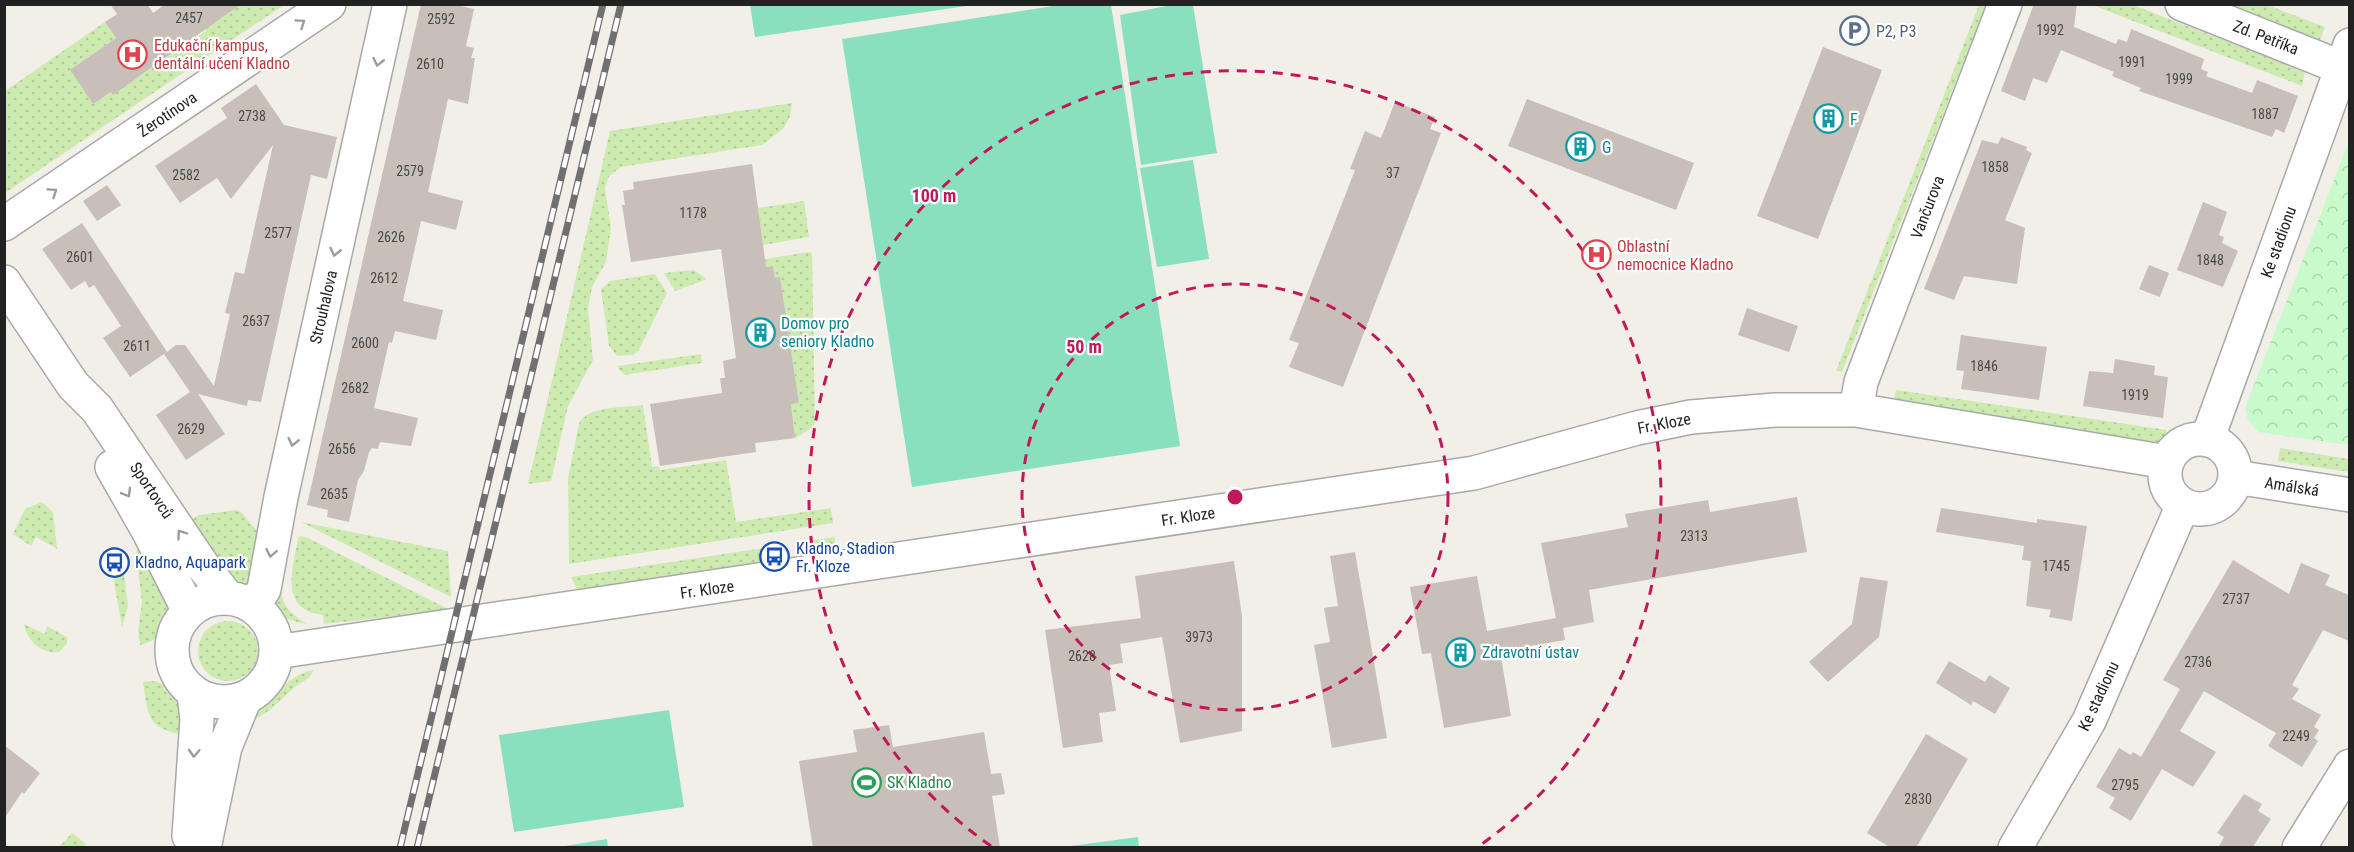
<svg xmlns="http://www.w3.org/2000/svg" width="2354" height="852" viewBox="0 0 2354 852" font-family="'Roboto Condensed',sans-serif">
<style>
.grass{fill:url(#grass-dots)}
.park{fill:url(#park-crowns)}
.pitch{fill:#88e0be}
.building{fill:#c7bfb8}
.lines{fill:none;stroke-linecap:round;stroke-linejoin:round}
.minor-casing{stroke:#a9a9a9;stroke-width:36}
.minor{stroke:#fff;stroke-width:33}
.rail-casing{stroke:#707070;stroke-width:7}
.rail{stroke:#fff;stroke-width:4.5;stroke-dasharray:14;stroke-linecap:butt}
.oneway{stroke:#9c9c9c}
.ring{fill:none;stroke:#c2185b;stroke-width:3;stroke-dasharray:10 8}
.labels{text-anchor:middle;stroke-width:4.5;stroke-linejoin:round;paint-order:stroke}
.number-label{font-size:14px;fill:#4b4948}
.service-label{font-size:16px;fill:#4e5e75;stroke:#fff;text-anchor:start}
.street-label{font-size:16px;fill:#222;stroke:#fff}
.health-label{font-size:16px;fill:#be3a42;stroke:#fff;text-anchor:start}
.culture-label{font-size:16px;fill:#0d838f;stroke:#fff;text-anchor:start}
.transit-label{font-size:16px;fill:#164399;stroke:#fff;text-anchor:start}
.leisure-label{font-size:16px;fill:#27864d;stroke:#fff;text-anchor:start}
.centre{fill:#c2185b;stroke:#fff;stroke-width:3}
.ring-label{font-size:18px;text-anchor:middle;font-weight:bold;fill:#c2185b;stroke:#fff;stroke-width:4.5;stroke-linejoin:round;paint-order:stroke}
</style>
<defs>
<pattern id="grass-dots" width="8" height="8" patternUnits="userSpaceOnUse" patternTransform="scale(1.5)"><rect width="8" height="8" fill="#cdebb0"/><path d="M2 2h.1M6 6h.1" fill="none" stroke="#b0c997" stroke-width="1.8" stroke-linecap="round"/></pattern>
<pattern id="park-crowns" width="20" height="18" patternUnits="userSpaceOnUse" patternTransform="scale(1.5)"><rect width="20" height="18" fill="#c8facc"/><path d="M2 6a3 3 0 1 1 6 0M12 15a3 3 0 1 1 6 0" fill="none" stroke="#acd6af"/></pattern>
</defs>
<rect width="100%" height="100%" fill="#f2efe9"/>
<path class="grass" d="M215,5H284L5,193V91L105,22L116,38L70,70L93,104L111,92L113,94L206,31L205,29Z
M1979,5H1986L1842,372L1836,371Z
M2092,5H2133L2305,72L2302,86Z
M2227,5H2267L2325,27L2320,40Z
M792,103L790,116L784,128L762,145L621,167L609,176L605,188L611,228L606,262L592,287L588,308L593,360L568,406L551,481L528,484L610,131Z
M804,201L809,237L763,245L758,208Z
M809,252L812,253L815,423L809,430L795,438L791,404L799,403L780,278H775L773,266L766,267L765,259Z
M694,270L707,279L675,291L664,273Z
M655,274L667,293L639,350L633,355L617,356L609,346L601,289L610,281Z
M701,354L702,363L624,375L617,366Z
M1896,390L2167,430L2163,442L2159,443L1893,402Z
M643,405L652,467L659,466L660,470L726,460L736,522L831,508L833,523L569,564L568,478L579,423C589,405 625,408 643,405Z
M2280,448L2349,459V472L2278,461Z
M42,502L53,512L57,549L36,537L31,546L13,534L25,509Z
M237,510C246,514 249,526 259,531L253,584L236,587L187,523L199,515Z
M301,522L448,551L451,597Z
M301,536L308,538L450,610L324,624L323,615C278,609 293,570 298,538Z
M835,537V545L830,554L803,556L801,542Z
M145,544L175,607C171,628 160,640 140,645L138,630L142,603L136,551Z
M764,548L766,563L578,591L571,577Z
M124,573L128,606L122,627L114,582L116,574Z
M281,587C281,606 293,616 308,624C292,621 276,618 272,600Z
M198 651a30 30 0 1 1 60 0a30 30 0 1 1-60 0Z
M24,624L45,634L47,626L67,637V644L59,652C41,654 27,641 24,624Z
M314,670L309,678L296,686L270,710L254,720L250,716C270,702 289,673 314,670Z
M153,681C181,687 183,710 185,735C147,729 148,716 143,682Z
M72,833L86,844L83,847H59Z"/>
<path class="park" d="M2349,141V445L2258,432L2247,418L2245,408Z"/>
<path class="pitch" d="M1066,4L1111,5L1180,446L912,487L842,39Z
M1177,4L1193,5L1217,153L1141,165L1120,15Z
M750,5V4L973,5L755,37Z
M1193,160L1209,259L1157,267L1140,168Z
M669,710L684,807L514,832L499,735Z
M1138,837L1139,847H1063Z
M607,839L608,847H559Z"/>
<path class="building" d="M110,4H147L153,13L165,4H241L113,95L111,92L93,104L70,70L116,38L105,22L117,14Z
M421,4H452L474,9L466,46L474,48L471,58H475L468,104L448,99L428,192L463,201L456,230L421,221L403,301L443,310L436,340L395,331L392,343L389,342L374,408L418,418L411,446L380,442L378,449L372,448L369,452L364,471L358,480L349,522L327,517L328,510L307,505Z
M2034,4H2077L2074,27L2116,44L2118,39L2127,42L2131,29L2204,59L2201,69L2208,72L2206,76L2252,93L2257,80L2298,96L2284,133L2276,129L2272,137L2139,91L2141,88L2112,76L2114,72L2061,50L2047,83L2033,78L2025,101L2001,91Z
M1823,47L1882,70L1818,239L1757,216Z
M256,84L284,125L337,137L327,179L311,175L261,402L248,400L247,406L198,394L225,434L186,460L156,415L190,392L164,354L130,377L103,338L121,326L94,285L89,288L85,281L71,290L42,249L82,223L167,352L176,345H185L214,386L230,314L225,313L235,272L244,274L273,145L231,199L217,178L180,203L155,166L227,118L221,108Z
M1527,99L1694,163L1676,210L1508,146Z
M1395,102L1435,117L1430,129L1441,133L1343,387L1289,367L1299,343L1289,340L1355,170L1350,169L1365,131L1381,138Z
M2001,137L2027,147L2026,150L2032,153L2005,220L2025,228L2017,284L1964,276L1954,300L1924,289L1982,140L1998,144Z
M752,164L766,267L773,266L775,278L780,277L799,403L791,404L795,438L755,443L756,452L660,466L650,404L722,393L720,378H725L723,361L736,358L721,249L631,262L622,205H625L623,191L634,189L633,182Z
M107,185L121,205L97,221L83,201Z
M2203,202L2227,212L2219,235L2224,237L2222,243L2238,251L2223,287L2177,270Z
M2149,265L2169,273L2160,297L2139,289Z
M1747,308L1798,326L1789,352L1738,335Z
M1961,335L2047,347L2039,400L1961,389L1964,371L1956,370Z
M2115,359L2155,366L2154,375L2168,377L2163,418L2083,406L2089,371L2113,373Z
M1797,497L1807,552L1589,590L1594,622L1563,628L1565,640L1500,651L1511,716L1444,728L1431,653L1422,654L1410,587L1477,576L1487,631L1556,618L1541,543L1628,527L1625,514L1708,500L1710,512Z
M1941,508L2037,523V519L2087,526L2072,621L2049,617L2051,610L2026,606L2031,561L2022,560L2024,546L1936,532Z
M1355,552L1387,738L1332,748L1314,645L1330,642L1324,608L1338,606L1330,556Z
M2233,560L2289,594L2301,563L2330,575L2325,585L2349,595V641L2323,630L2292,685L2299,689L2292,699L2321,715L2314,727L2319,730L2314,738L2318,741L2302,767L2268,746L2276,733L2204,691L2180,731L2216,752L2193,787L2162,769L2131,821L2109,808L2115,798L2096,787L2119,748L2131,755L2133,752L2141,757L2180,689L2163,680Z
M1234,561L1242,616V731L1180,743L1162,637L1120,644L1123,663L1109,665L1116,711L1099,713L1103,742L1063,748L1045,630L1141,618L1135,576Z
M1860,577L1888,581L1879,637L1828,682L1809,662L1852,624Z
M1949,661L1985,682L1989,675L2010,688L1995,714L1973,701L1971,705L1936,683Z
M889,725L893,747L984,732L991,774L1001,773L1005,794L992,796L1000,848H813L799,761L857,752L853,730Z
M1926,734L1968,759L1916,848H1891L1867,833Z
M4,745L40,773L24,794L22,792L4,819Z
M2244,794L2262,804L2258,811L2271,819L2252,848H2218L2224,837L2217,833Z"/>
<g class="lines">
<defs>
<path id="minor" d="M2182,4L2350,71
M4,224L329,4
M4,282L73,385L97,409L203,566L228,598
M1856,410L1861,382L2005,4
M2165 474a35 35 0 1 1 70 0a35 35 0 1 1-70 0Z
M2207,440L2350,45
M112,467L149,532L189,611
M2235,477L2350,495
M172 650a52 52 0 1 1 104 0a52 52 0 1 1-104 0Z
M253,607L264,589L281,497L390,4
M276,652L1474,473L1637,428L1691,417L1775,410H1856L2167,462
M189,836L197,719L194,694
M204,848L225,747L245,698
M2015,848L2089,721L2183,505
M2299,848L2350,766"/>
</defs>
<use href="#minor" class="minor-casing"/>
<use href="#minor" class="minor"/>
<defs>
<path id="rail" d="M400,848L603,4
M417,848L621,4"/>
</defs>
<use href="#rail" class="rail-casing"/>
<use href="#rail" class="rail"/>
</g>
<defs><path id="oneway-chevron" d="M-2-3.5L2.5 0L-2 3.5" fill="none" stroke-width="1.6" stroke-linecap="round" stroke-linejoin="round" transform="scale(1.5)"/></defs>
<g class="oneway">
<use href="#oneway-chevron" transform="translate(301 23) rotate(-34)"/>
<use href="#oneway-chevron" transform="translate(378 62) rotate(103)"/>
<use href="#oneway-chevron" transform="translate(53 192) rotate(-34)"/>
<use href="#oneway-chevron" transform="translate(335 252) rotate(103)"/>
<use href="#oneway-chevron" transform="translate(293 442) rotate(103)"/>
<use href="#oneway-chevron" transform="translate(127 493) rotate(60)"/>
<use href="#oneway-chevron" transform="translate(181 534) rotate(-125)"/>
<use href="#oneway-chevron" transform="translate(271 553) rotate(101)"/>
<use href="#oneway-chevron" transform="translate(194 753) rotate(93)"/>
</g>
<g class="ring">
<circle cx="1235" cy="497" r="213"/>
<path d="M991 846A426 426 0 1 1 1479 846"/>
</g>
<defs>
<symbol id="parking-ring" viewBox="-11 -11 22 22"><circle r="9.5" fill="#fff" stroke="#5c6f8a" stroke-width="1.5"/><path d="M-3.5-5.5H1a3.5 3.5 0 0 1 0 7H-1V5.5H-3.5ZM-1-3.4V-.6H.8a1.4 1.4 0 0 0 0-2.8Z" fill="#5c6f8a"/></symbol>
<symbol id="hospital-ring" viewBox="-11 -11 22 22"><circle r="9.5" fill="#fff" stroke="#e0444e" stroke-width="1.5"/><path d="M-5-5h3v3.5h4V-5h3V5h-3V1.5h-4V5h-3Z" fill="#e0444e"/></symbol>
<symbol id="building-ring" viewBox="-11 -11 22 22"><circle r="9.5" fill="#fff" stroke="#0f9aa8" stroke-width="1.5"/><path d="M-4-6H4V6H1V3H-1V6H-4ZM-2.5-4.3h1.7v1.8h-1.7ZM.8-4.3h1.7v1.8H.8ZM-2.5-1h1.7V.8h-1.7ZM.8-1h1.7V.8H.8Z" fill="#0f9aa8"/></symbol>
<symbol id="bus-ring" viewBox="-11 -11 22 22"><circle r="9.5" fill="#fff" stroke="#1a4fb4" stroke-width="1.5"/><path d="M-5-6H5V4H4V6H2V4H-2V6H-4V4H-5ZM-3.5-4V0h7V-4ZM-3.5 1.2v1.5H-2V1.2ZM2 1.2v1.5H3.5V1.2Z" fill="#1a4fb4"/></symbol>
<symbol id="stadium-ring" viewBox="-11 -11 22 22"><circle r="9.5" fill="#fff" stroke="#2e9e5b" stroke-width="1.5"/><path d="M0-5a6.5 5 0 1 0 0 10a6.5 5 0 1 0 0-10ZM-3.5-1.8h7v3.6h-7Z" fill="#2e9e5b"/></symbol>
</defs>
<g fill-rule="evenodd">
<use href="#parking-ring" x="1838" y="14" width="33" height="33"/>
<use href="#hospital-ring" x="116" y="38" width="33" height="33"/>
<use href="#building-ring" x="1812" y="102" width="33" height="33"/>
<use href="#building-ring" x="1564" y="130" width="33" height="33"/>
<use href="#hospital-ring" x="1580" y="238" width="33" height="33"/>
<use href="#building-ring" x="744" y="316" width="33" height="33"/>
<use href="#bus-ring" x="758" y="540" width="33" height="33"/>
<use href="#bus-ring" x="98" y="546" width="33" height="33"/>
<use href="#building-ring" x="1444" y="636" width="33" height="33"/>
<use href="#stadium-ring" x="850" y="766" width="33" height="33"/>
</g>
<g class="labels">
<g class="number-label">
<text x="189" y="23">2457</text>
<text x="441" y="24">2592</text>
<text x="2050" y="35">1992</text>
<text x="2132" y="67">1991</text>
<text x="430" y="69">2610</text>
<text x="2179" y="84">1999</text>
<text x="2265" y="119">1887</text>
<text x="252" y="121">2738</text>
<text x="1995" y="172">1858</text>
<text x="410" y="176">2579</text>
<text x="1393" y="178">37</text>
<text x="186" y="180">2582</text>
<text x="693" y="218">1178</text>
<text x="278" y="238">2577</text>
<text x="391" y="242">2626</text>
<text x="80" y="262">2601</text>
<text x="2210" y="265">1848</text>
<text x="384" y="283">2612</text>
<text x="256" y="326">2637</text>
<text x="365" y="348">2600</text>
<text x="137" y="351">2611</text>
<text x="1984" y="371">1846</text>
<text x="355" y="393">2682</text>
<text x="2135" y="400">1919</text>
<text x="191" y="434">2629</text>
<text x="342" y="454">2656</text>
<text x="334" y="499">2635</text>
<text x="1694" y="541">2313</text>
<text x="2056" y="571">1745</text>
<text x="2236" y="604">2737</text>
<text x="1199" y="642">3973</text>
<text x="1082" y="661">2628</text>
<text x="2198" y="667">2736</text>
<text x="2296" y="741">2249</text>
<text x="2125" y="790">2795</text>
<text x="1918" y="804">2830</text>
</g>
<g class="service-label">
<text x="1876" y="37">P2, P3</text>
</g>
<g class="street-label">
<text transform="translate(2266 37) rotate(21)" y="6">Zd. Petříka</text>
<text transform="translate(167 114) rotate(-34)" y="6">Žerotínova</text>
<text transform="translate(1927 207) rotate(-69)" y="6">Vančurova</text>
<text transform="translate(2278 242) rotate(-70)" y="6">Ke stadionu</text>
<text transform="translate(323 307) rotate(-77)" y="6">Strouhalova</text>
<text transform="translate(1664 423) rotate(-11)" y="6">Fr. Kloze</text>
<text transform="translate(2292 486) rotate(9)" y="6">Amálská</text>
<text transform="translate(152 490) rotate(56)" y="6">Sportovců</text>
<text transform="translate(1188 516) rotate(-9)" y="6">Fr. Kloze</text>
<text transform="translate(707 589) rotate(-8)" y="6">Fr. Kloze</text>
<text transform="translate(2098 696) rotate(-65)" y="6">Ke stadionu</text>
</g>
<g class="health-label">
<text x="154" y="51">Edukační kampus,<tspan x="154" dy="18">dentální učení Kladno</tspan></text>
<text x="1617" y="252">Oblastní<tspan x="1617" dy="18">nemocnice Kladno</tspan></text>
</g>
<g class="culture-label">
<text x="1850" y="125">F</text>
<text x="1602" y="153">G</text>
<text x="781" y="329">Domov pro<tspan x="781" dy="18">seniory Kladno</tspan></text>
<text x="1482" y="658">Zdravotní ústav</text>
</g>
<g class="transit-label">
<text x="796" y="554">Kladno, Stadion<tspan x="796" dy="18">Fr. Kloze</tspan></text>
<text x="135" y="568">Kladno, Aquapark</text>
</g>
<g class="leisure-label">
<text x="887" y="788">SK Kladno</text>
</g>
</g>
<circle cx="1235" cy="497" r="9" class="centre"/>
<g class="ring-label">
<text x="934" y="202">100 m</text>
<text x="1084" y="353">50 m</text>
</g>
<rect width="2354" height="852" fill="none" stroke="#222222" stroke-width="12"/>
</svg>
